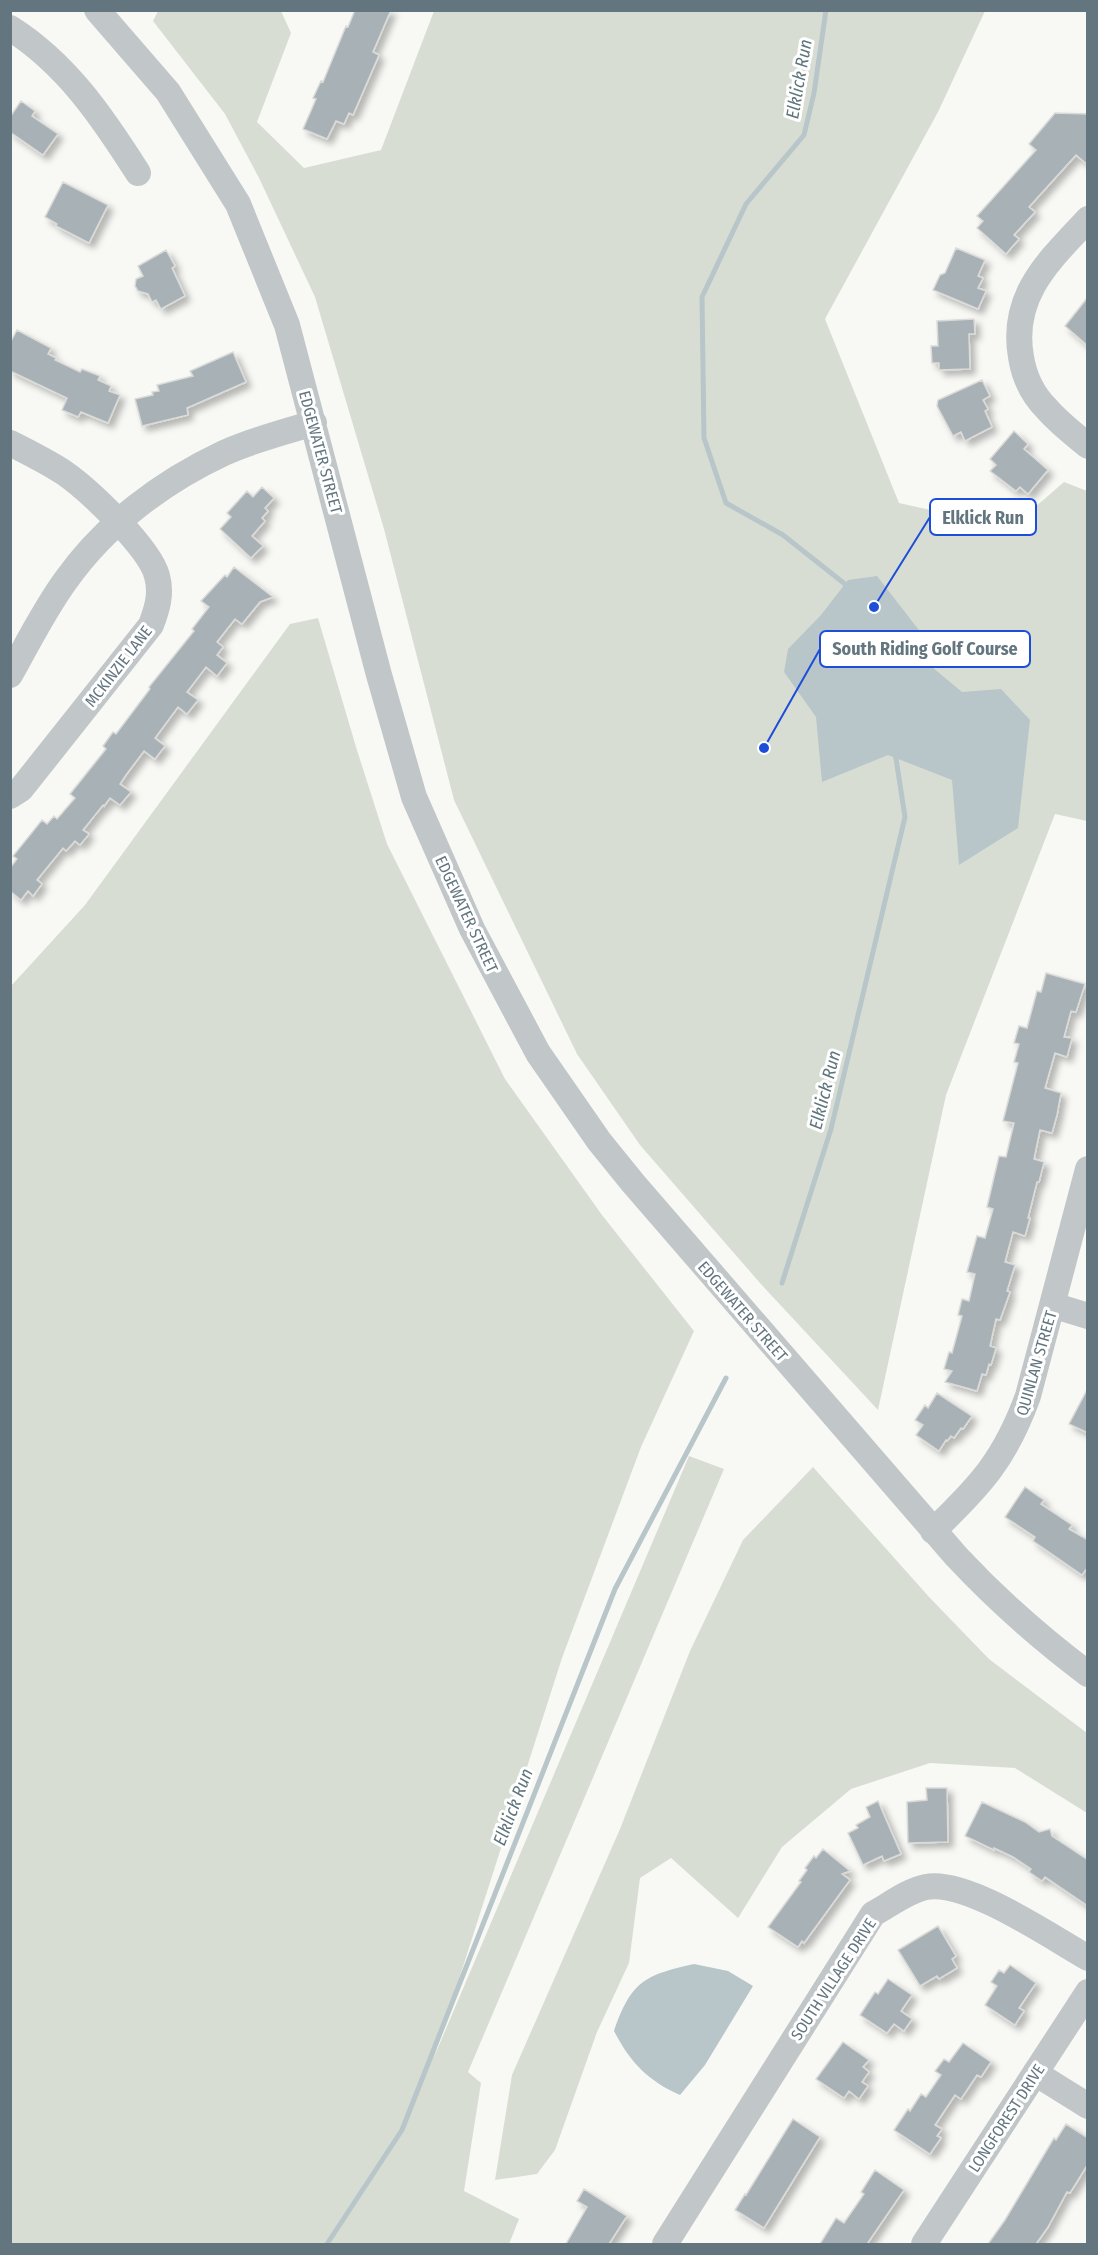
<svg xmlns="http://www.w3.org/2000/svg" width="1098" height="2255" viewBox="0 0 1098 2255" font-family="'Fira Sans Condensed',sans-serif">
<style>
.green{fill:#d8ddd4}
.water{fill:#b8c6c9}
.lines{fill:none;stroke-linecap:round;stroke-linejoin:round}
.stream{stroke:#b8c6c9;stroke-width:5}
.building{fill:#a8b2b6;stroke:#dadad8;stroke-width:1.5;filter:url(#shadow)}
.minor{stroke:#c1c6c9;stroke-width:26}
.labels{text-anchor:middle;stroke-width:6;stroke-linejoin:round;paint-order:stroke}
.street-label{font-size:16px;fill:#637680;stroke:#fff}
.water-label{font-size:18px;font-style:italic;fill:#5e757b;stroke:#fff}
.leader{fill:none;stroke:#1d4ed8;stroke-width:2}
.callout-dot{fill:#1d4ed8;stroke:#fff;stroke-width:2}
.callout{fill:#fff;stroke:#1d4ed8;stroke-width:2}
.callout-label{font-size:18px;text-anchor:middle;font-weight:bold;fill:#637680}
</style>
<defs>
<filter id="shadow"><feDropShadow dx="5" dy="5" stdDeviation="3" flood-color="#0004"/></filter>
</defs>
<rect width="100%" height="100%" fill="#f8f8f5"/>
<path class="green" d="M158,11H281L291,33L257,122L304,168L381,150L434,11H985L938,112L825,319L899,503L1011,528L1064,482L1087,491V821L1055,814L946,1095L878,1410L760,1283L640,1145L577,1054L454,800L384,529L315,297L259,178L225,114L153,21Z
M318,618L356,747L387,844L505,1079L602,1215L694,1331L641,1447L562,1658L434,2057L689,1456L724,1469L468,2072L481,2083L464,2191L519,2219L509,2244H11V986L85,905L290,624Z
M813,1467L930,1598L989,1659L1087,1733V1813L1015,1768L930,1763L851,1789L782,1847L738,1918L671,1858L640,1878L629,1963L597,2032L555,2150L537,2174L495,2180L512,2075L620,1829L690,1651L743,1540Z"/>
<path class="water" d="M877,576L922,634L932,667L962,692L1001,689L1030,720L1018,828L959,865L952,780L888,755L822,782L816,717L784,672L788,649L821,615L848,580Z
M694,1964L728,1971L753,1986L705,2065L680,2095C648,2081 630,2062 614,2031C631,1982 644,1975 694,1964Z"/>
<g class="lines">
<path class="stream" d="M826,10L814,93L804,135L746,204L702,297L704,438L726,503L783,535L850,588
M782,1283L831,1129L905,817L895,752
M327,2244L402,2130L615,1589L726,1378"/>
</g>
<path class="building" d="M355,10H391L373,52L379,55L353,115L349,113L344,124L336,121L327,139L303,129L316,99L313,98L321,81L323,82L346,26L348,27Z
M21,101L35,111L32,116L58,134L43,155L10,132V117Z
M1055,113L1088,114V165L1076,155L1029,207L1035,212L1014,235L1019,239L1006,254L977,228L983,221L977,216L1036,150L1029,144Z
M63,182L108,205L89,243L56,226L57,224L45,217Z
M956,248L985,260L978,276L983,278L978,288L986,291L978,309L933,290L940,275L945,273Z
M166,250L175,266L172,268L185,296L161,309L156,300L152,302L148,294L138,291L135,286L136,279L143,276L138,266Z
M1088,297V346L1065,326Z
M974,319L975,334H969L970,369L939,370V363H932L931,346H938L937,321Z
M17,330L51,348L48,354L56,358L55,360L80,372L82,369L100,376L98,380L111,386L109,391L120,395L108,423L81,412L78,417L62,410L67,398L10,371V343Z
M233,352L246,382L187,408L188,415L142,426L135,399L153,395L152,392L159,391L157,385L193,376L190,371Z
M982,380L990,396L983,400L988,409L985,411L992,427L965,441L961,432L953,436L937,406L938,400Z
M1014,431L1028,444L1024,449L1048,470L1028,494L1020,487L1016,491L990,471L996,465L990,459Z
M262,487L274,498L265,508L268,511L262,518L265,521L252,536L263,546L251,558L220,529L231,517L227,513L247,491L253,497Z
M234,567L273,597L260,602L242,624L235,619L217,642L223,647L217,655L227,663L217,676L206,667L187,692L198,700L187,714L178,707L155,738L165,746L155,759L144,751L126,775L120,784L131,792L120,805L110,798L104,806L103,805L83,830L89,834L80,845L75,841L66,851L63,848L37,880L42,884L33,896L28,891L21,900L10,891V868L17,859L13,856L42,820L47,824L54,816L57,819L75,798L70,794L106,749L103,746L113,732L116,734L150,689L149,687L194,631L192,629L209,607L201,601L225,575L227,577Z
M1046,973L1085,984L1076,1012L1071,1011L1064,1037L1072,1038L1067,1057L1055,1053L1045,1088L1061,1093L1057,1115L1052,1133L1040,1130L1034,1159L1044,1162L1039,1182H1037L1028,1218H1030L1025,1236L1013,1232L1005,1262L1015,1265L1007,1291L1010,1292L1000,1320L996,1319L990,1346L996,1348L991,1365L989,1364L986,1375L982,1374L977,1391L945,1382L952,1371L944,1369L949,1352L952,1353L962,1316L958,1315L962,1299L969,1301L975,1274L967,1272L977,1236L985,1238L993,1209L987,1207L999,1156L1006,1157L1014,1123L1003,1121L1018,1063L1014,1062L1019,1044L1014,1043L1019,1026L1027,1028L1037,991L1041,992Z
M1088,1388V1433L1069,1424Z
M937,1393L972,1416L963,1429L961,1428L954,1438L951,1436L947,1441L946,1440L939,1451L916,1435L923,1425L915,1420L925,1405L928,1408Z
M1025,1487L1044,1500L1041,1504L1072,1525L1069,1529L1088,1540V1567L1082,1575L1033,1541L1035,1537L1005,1517Z
M926,1788H947L948,1842L908,1843L907,1802L927,1800Z
M878,1801L901,1854L884,1861L882,1856L863,1865L848,1833L858,1828L856,1825L870,1817L866,1807Z
M982,1802L1025,1822L1039,1832L1050,1829L1052,1836L1088,1860V1906L1045,1877L1042,1881L1029,1872L1031,1869L1013,1857L994,1848V1850L965,1836Z
M823,1849L850,1871L842,1874L850,1880L804,1943L802,1941L798,1947L768,1927L801,1882L799,1881L807,1870L805,1868L814,1856L816,1858Z
M938,1926L956,1956L952,1959L957,1968L939,1979L937,1976L920,1986L898,1950Z
M1010,1965L1036,1983L1019,2008L1024,2011L1015,2025L985,2005L997,1986L991,1982L999,1970L1004,1973Z
M888,1979L912,1995L901,2011L912,2019L904,2031L894,2024L887,2033L860,2015L875,1992L878,1994Z
M843,2042L869,2060L863,2067L869,2072L862,2082L868,2086L859,2099L849,2091L844,2098L816,2079Z
M963,2043L991,2062L981,2077L977,2075L961,2099L955,2095L935,2125L942,2129L937,2136L941,2138L930,2154L894,2130L908,2109L910,2111L921,2094L926,2097L941,2075L935,2071L944,2059L949,2062Z
M793,2119L820,2137L764,2228L735,2210L745,2194L746,2195Z
M1066,2124L1088,2138V2164L1070,2193L1067,2192L1048,2227L1036,2244H988L1005,2220L1054,2138L1056,2140Z
M875,2170L904,2190L867,2244H820L836,2218L844,2223L864,2194L861,2192Z
M584,2189L627,2216L609,2244H566L587,2207L577,2201Z"/>
<g class="lines">
<path class="minor" d="M97,10L168,92L238,204L287,325L379,675L414,797L472,929L538,1053L599,1141L633,1183L956,1556C997,1600 1040,1638 1088,1674
M10,28C67,64 103,118 138,173
M1088,219C1050,260 1010,295 1021,357C1024,376 1033,395 1047,409C1059,423 1074,434 1088,446
M10,443C28,452 46,461 63,472C88,489 150,548 157,576C162,594 157,609 151,625L21,789L10,796
M10,675C28,643 44,610 66,580C105,525 162,482 224,453C252,440 284,432 314,423
M1052,1305L1088,1316
M933,1531C981,1485 1005,1459 1028,1396L1088,1169
M1035,2073L1088,2106
M665,2244L873,1914C888,1906 909,1890 926,1887C967,1879 1051,1937 1088,1958
M924,2244L1088,1992"/>
</g>
<g class="labels">
<g class="street-label">
<text transform="translate(321 452) rotate(75)" y="6">EDGEWATER STREET</text>
<text transform="translate(118 666) rotate(-52)" y="6">MCKINZIE LANE</text>
<text transform="translate(467 914) rotate(65)" y="6">EDGEWATER STREET</text>
<text transform="translate(743 1311) rotate(49)" y="6">EDGEWATER STREET</text>
<text transform="translate(1036 1363) rotate(-74)" y="6">QUINLAN STREET</text>
<text transform="translate(833 1979) rotate(-57)" y="6">SOUTH VILLAGE DRIVE</text>
<text transform="translate(1006 2118) rotate(-57)" y="6">LONGFOREST DRIVE</text>
</g>
<g class="water-label">
<text transform="translate(799 79) rotate(-80)" y="6">Elklick Run</text>
<text transform="translate(825 1090) rotate(-76)" y="6">Elklick Run</text>
<text transform="translate(513 1807) rotate(-69)" y="6">Elklick Run</text>
</g>
</g>
<path class="leader" d="M874 607L930 517M764 748L820 649"/>
<g class="callout-dot">
<circle cx="874" cy="607" r="6"/>
<circle cx="764" cy="748" r="6"/>
</g>
<g class="callout">
<rect x="930" y="499" width="106" height="36" rx="6"/>
<rect x="820" y="631" width="210" height="36" rx="6"/>
</g>
<g class="callout-label">
<text x="983" y="524">Elklick Run</text>
<text x="925" y="655">South Riding Golf Course</text>
</g>
<rect width="1098" height="2255" fill="none" stroke="#637680" stroke-width="24"/>
</svg>
